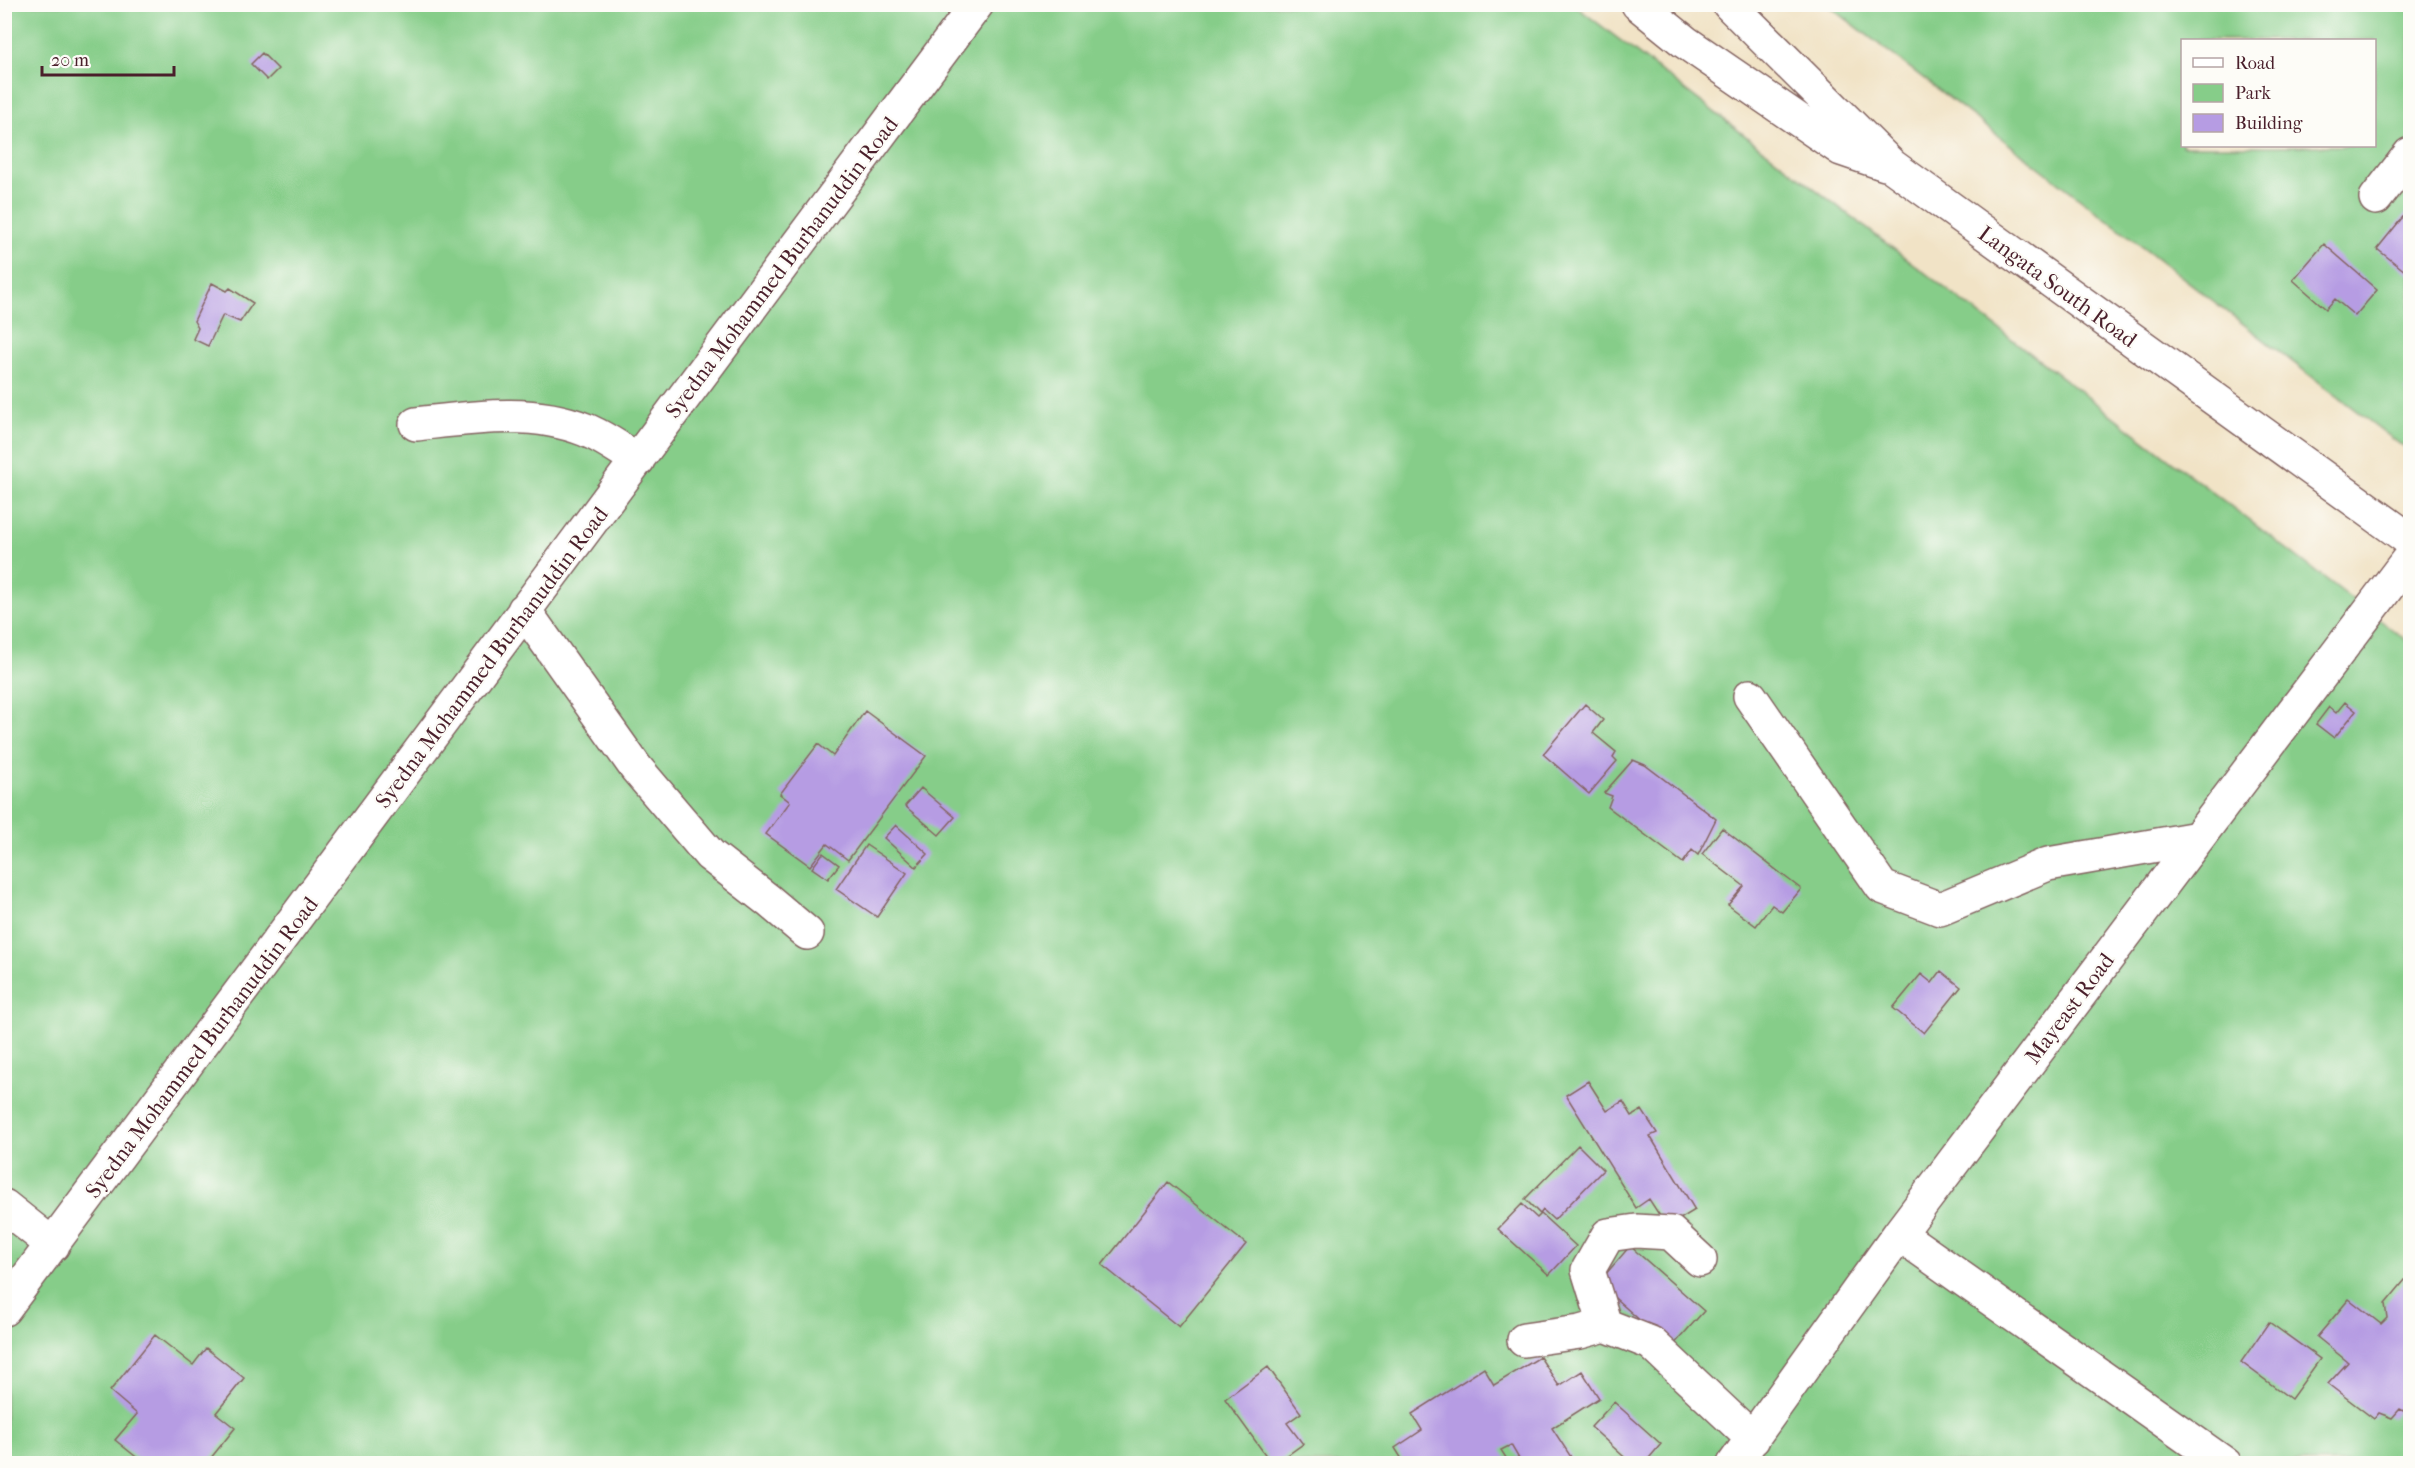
<svg xmlns="http://www.w3.org/2000/svg" width="2415" height="1468" viewBox="0 0 2415 1468" font-family="'IM FELL French Canon',serif">
<style>
.green{fill:#86cd89;stroke:#68765a;stroke-width:1.5;fill-rule:evenodd}
.building{fill:#b69ce3}
.lines{fill:none;stroke-linecap:round;stroke-linejoin:round}
.minor-casing{stroke:#846461;stroke-width:36}
.minor{stroke:#fff;stroke-width:33}
.labels{text-anchor:middle;stroke-width:4.5;stroke-linejoin:round;paint-order:stroke}
.street-label{font-size:22px;fill:#4a1f2b;stroke:#fdfcf7}
</style>
<rect width="100%" height="100%" fill="#fdfcf7"/>
<filter id="ink" filterUnits="userSpaceOnUse"><feTurbulence type="fractalNoise" baseFrequency=".0167" numOctaves="2"/><feDisplacementMap in="SourceGraphic" scale="12" xChannelSelector="R" yChannelSelector="G"/><feConvolveMatrix kernelMatrix="1 2 1 2 8 2 1 2 1" color-interpolation-filters="sRGB"/></filter>
<filter id="wash" filterUnits="userSpaceOnUse"><feTurbulence type="fractalNoise" baseFrequency=".008" numOctaves="4" result="noise"/><feDisplacementMap in="SourceGraphic" scale="24" xChannelSelector="R" yChannelSelector="G"/><feGaussianBlur stdDeviation="1.35" result="paint"/><feColorMatrix in="noise" values="0 0 0 0 0 0 0 0 0 0 0 0 0 0 0 0 0 1.4 0 .05"/><feComposite in="paint" operator="in"/></filter>
<g filter="url(#wash)">
<rect width="100%" height="100%" fill="#f1e3c6"/>
<path class="green" d="M5,5H1574L2410,643V1463L5,1464Z
M1828,5H2410V452ZM2182,40H2374V146H2182Z"/>
<g id="blocks">
<path class="building" d="M262,53L278,69L267,80L251,64Z
M2406,213L2410,217V275L2377,249Z
M2324,244L2377,290L2355,316L2335,299L2326,309L2293,280Z
M212,283L227,291L230,288L253,303L240,322L223,315L208,346L193,339L198,328L194,321Z
M2410,382V396L2404,391Z
M2345,702L2356,711L2334,738L2316,724L2329,707L2336,713Z
M1585,704L1603,720L1593,733L1616,752L1613,757L1617,761L1589,794L1543,754Z
M865,711L926,756L848,860L827,844L810,866L766,834L790,802L780,794L818,744L833,756Z
M1633,760L1645,765L1716,819L1698,855L1692,850L1683,863L1608,807L1612,796L1604,793Z
M921,788L955,817L939,835L905,806Z
M896,825L928,854L916,867L884,838Z
M1722,828L1801,889L1782,912L1772,905L1756,926L1728,905L1744,886L1702,854Z
M866,845L907,873L877,917L836,889Z
M823,853L839,865L828,879L812,868Z
M1941,971L1961,987L1924,1033L1893,1008L1921,974L1932,983Z
M1588,1081L1607,1111L1623,1101L1632,1116L1642,1110L1657,1133L1650,1136L1695,1210L1667,1227L1649,1199L1636,1208L1566,1095Z
M1578,1145L1603,1170L1554,1220L1543,1210L1540,1214L1525,1199Z
M1168,1182L1246,1244L1179,1327L1102,1265Z
M1522,1204L1537,1218L1541,1214L1576,1246L1549,1275L1498,1229Z
M1630,1246L1704,1311L1671,1348L1598,1283Z
M2410,1274V1415L2400,1409L2392,1418L2379,1413L2374,1419L2328,1384L2348,1362L2317,1337L2349,1299L2381,1324L2387,1318L2385,1304Z
M2269,1322L2320,1359L2291,1399L2241,1362Z
M155,1335L193,1365L206,1348L244,1378L216,1413L235,1428L206,1464H145L115,1440L137,1414L110,1391Z
M1540,1357L1559,1386L1582,1371L1599,1398L1552,1428L1571,1457L1561,1464H1522L1511,1445L1501,1450L1510,1464H1405L1395,1448L1422,1430L1412,1414L1484,1368L1494,1385Z
M1268,1367L1301,1413L1287,1423L1303,1444L1275,1464H1272L1225,1399Z
M1614,1402L1661,1444L1644,1464H1632L1591,1427Z"/>
</g>
</g>
<g filter="url(#ink)">
<use href="#blocks" fill-opacity="0" stroke="#846461" stroke-width="1.5"/>
<g class="lines">
<defs>
<path id="minor" d="M1638,4L1685,42L1841,149L1885,164
M1729,4L1892,166L2410,540
M2376,198L2410,154
M416,424C471,418 533,408 586,430C604,437 621,450 638,460
M524,610L636,768L710,855L769,901L807,933
M1750,696L1882,887L1940,909L2048,864L2198,838
M4,1206L53,1245
M1899,1234L2225,1464
M4,1309L977,4
M1605,1325L1588,1270L1608,1235L1636,1231L1671,1233L1700,1260
M1524,1340L1580,1332L1605,1325L1651,1343L1753,1439
M1734,1464L1899,1234L2410,557"/>
</defs>
<use href="#minor" class="minor-casing"/>
<use href="#minor" class="minor"/>
</g>
</g>
<g class="labels">
<g class="street-label">
<text transform="translate(781 267) rotate(-53)" y="8">Syedna Mohammed Burhanuddin Road</text>
<text transform="translate(2058 286) rotate(36)" y="8">Langata South Road</text>
<text transform="translate(491 657) rotate(-53)" y="8">Syedna Mohammed Burhanuddin Road</text>
<text transform="translate(2069 1008) rotate(-53)" y="8">Mayeast Road</text>
<text transform="translate(201 1047) rotate(-53)" y="8">Syedna Mohammed Burhanuddin Road</text>
</g>
</g>
<rect width="2415" height="1468" fill="none" stroke="#fdfcf7" stroke-width="24"/>
<rect x="2181" y="39" width="195" height="108" fill="#fdfcf7" stroke="#b5a4a5" stroke-width="1.5"/>
<rect x="2193" y="58" width="30" height="9" fill="#ffffff" stroke="#b5a4a5" stroke-width="1.5"/>
<text x="2235" y="69" font-size="18" fill="#4a1f2b">Road</text>
<rect x="2193" y="84" width="30" height="18" fill="#86cd89" stroke="#b5a4a5" stroke-width="1.5"/>
<text x="2235" y="99" font-size="18" fill="#4a1f2b">Park</text>
<rect x="2193" y="114" width="30" height="18" fill="#b69ce3" stroke="#b5a4a5" stroke-width="1.5"/>
<text x="2235" y="129" font-size="18" fill="#4a1f2b">Building</text>
<path d="M42 66v9h132v-9" fill="none" stroke="#4a1f2b" stroke-width="3"/>
<text x="51" y="66" font-size="18" fill="#4a1f2b" stroke="#fdfcf7" stroke-width="4.5" paint-order="stroke">20 m</text>
</svg>
